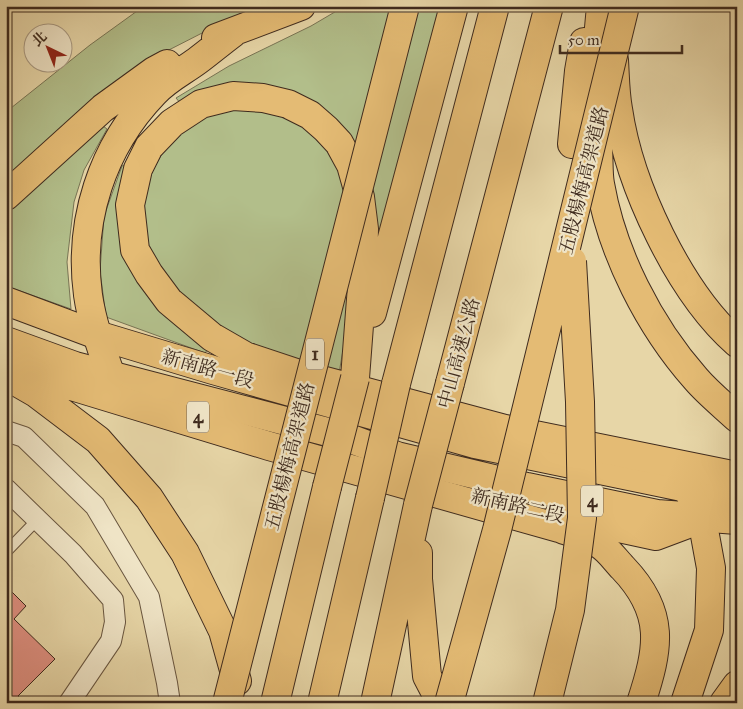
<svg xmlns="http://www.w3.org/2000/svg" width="743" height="709" viewBox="0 0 743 709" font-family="'IM FELL Great Primer','Noto Serif TC',serif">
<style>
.green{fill:#b2be8a;stroke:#787454}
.building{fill:#de9081;stroke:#3f2b1e}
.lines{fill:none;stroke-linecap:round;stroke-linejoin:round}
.lane-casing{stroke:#695640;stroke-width:12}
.street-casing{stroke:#695640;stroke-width:22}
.primary-casing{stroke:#3f2b1e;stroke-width:30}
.highway-casing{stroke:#3f2b1e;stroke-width:30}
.lane{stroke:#efe4c6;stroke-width:10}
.street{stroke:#efe4c6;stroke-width:20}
.primary{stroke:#e4bb74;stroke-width:28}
.highway{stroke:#e4bb74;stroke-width:28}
.highway-bridge-casing{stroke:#3f2b1e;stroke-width:30;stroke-linecap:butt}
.highway-bridge{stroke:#e4bb74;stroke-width:28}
.labels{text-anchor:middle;stroke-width:4.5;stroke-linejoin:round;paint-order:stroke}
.shield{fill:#efe4c6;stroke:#746250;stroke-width:1}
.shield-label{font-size:18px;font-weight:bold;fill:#3f2b1e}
.street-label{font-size:19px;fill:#3f2b1e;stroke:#efe4c6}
</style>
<rect width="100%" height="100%" fill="#e7d6a7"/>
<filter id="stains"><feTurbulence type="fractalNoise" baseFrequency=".004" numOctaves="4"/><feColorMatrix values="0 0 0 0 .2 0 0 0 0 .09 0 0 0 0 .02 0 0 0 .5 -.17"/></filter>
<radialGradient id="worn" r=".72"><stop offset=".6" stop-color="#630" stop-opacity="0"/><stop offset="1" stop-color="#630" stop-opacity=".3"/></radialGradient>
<path class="green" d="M144,6H255L161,54L6,184V112L90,45Z
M345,6H442L377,254L327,115L181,104L176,98L229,66L311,26Z
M250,107L291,117L323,142L340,168L350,195L353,292L338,379L247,343L204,315L163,276L142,230L144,186L168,143L206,115Z
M103,126L107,129L84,170L74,202L67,262L71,309L6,286V211Z
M128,163L121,243L139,284L169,317L209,348L205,353L106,317L100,271L104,216L122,166Z"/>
<path class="building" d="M12,592L26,606L14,619L55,659L18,696L25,703H6V598Z"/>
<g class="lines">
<defs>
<path id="lane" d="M6,552L37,520"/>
<path id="street" d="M6,431L24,437L95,506L149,597L167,683L170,703
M6,489L73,554L113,600L115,622L111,641L69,703"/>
<path id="primary" d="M6,301L97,335L213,370L475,444L687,488L737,495
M6,341L75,366L343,436L397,456L527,487L657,514L737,520
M559,515L656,536L696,521"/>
<path id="highway" d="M601,6C596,54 595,102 598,150C599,161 598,173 600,184C612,253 649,326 696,379C708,393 723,405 737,418
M216,38L301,6
M614,60C615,76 615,93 618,109C629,185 679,292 737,343
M572,144L579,71L584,42
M6,196L103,108L154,71L167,64
M372,313L454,6
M6,363L42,377L269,446L559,528C572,533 587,537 599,544C608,549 616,561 623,568C666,613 659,648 641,703
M111,376C102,350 92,323 88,295C78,221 102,147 154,93C167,79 182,72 197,61C209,52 221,42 233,33
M10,378L36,393L98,440L149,498L185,553L223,631L237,681
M355,378L363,273L364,229L360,197L351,165L339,143L326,129L310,115L288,104L263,98L233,96L201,104L172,123L149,147L138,169L130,205L135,250L149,274L169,301L212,337L245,356L299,374L505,429L737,476
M450,383L549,6
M396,384L495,6
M418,553V579L427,676L441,703
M275,703L327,487
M322,703L370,498
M375,703L418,505
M685,703L709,630L711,568L702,519L687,488
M724,703L737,685"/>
</defs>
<use href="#lane" class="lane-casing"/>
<use href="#street" class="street-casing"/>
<use href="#primary" class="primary-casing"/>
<use href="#highway" class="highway-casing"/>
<use href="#lane" class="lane"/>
<use href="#street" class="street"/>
<use href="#primary" class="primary"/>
<use href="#highway" class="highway"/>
<defs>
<path id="highway-bridge" d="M327,487L355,378
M370,498L396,384
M418,505L450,383
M227,703L405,6
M449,703L497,530L625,6
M547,703L570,610L582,518L580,402L572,261"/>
</defs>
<use href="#highway-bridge" class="highway-bridge-casing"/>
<use href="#highway-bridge" class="highway-bridge"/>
</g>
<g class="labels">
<g class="shield">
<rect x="306" y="338.5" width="18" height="31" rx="4"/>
<rect x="187" y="401.5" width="22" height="31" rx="4"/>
<rect x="581" y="485.5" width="22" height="31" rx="4"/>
</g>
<g class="shield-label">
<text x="315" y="360">1</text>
<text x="198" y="423">4</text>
<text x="592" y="507">4</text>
</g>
<g class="street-label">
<text transform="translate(583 180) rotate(-76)" y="7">五股楊梅高架道路</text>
<text transform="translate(458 353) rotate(-75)" y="7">中山高速公路</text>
<text transform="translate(208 368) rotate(16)" y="7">新南路一段</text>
<text transform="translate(289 456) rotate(-76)" y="7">五股楊梅高架道路</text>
<text transform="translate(518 505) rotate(13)" y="7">新南路二段</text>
</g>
</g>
<rect width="743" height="709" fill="none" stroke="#e7d6a7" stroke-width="25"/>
<rect x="8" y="8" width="728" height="694" fill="none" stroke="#3f2b1e" stroke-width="2.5"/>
<rect x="12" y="12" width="718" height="684" fill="none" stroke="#3f2b1e"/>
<g transform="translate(48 48) rotate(317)"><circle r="24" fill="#efe4c6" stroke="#a99a83"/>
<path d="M0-4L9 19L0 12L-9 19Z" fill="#8f2418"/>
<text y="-8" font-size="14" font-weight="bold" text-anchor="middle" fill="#3f2b1e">北</text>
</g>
<path d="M560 45v8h122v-8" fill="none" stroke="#3f2b1e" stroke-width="2.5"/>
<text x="568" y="45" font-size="15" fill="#3f2b1e" stroke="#efe4c6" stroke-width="4" paint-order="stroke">50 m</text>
<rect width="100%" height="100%" filter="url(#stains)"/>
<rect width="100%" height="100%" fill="url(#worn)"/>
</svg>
